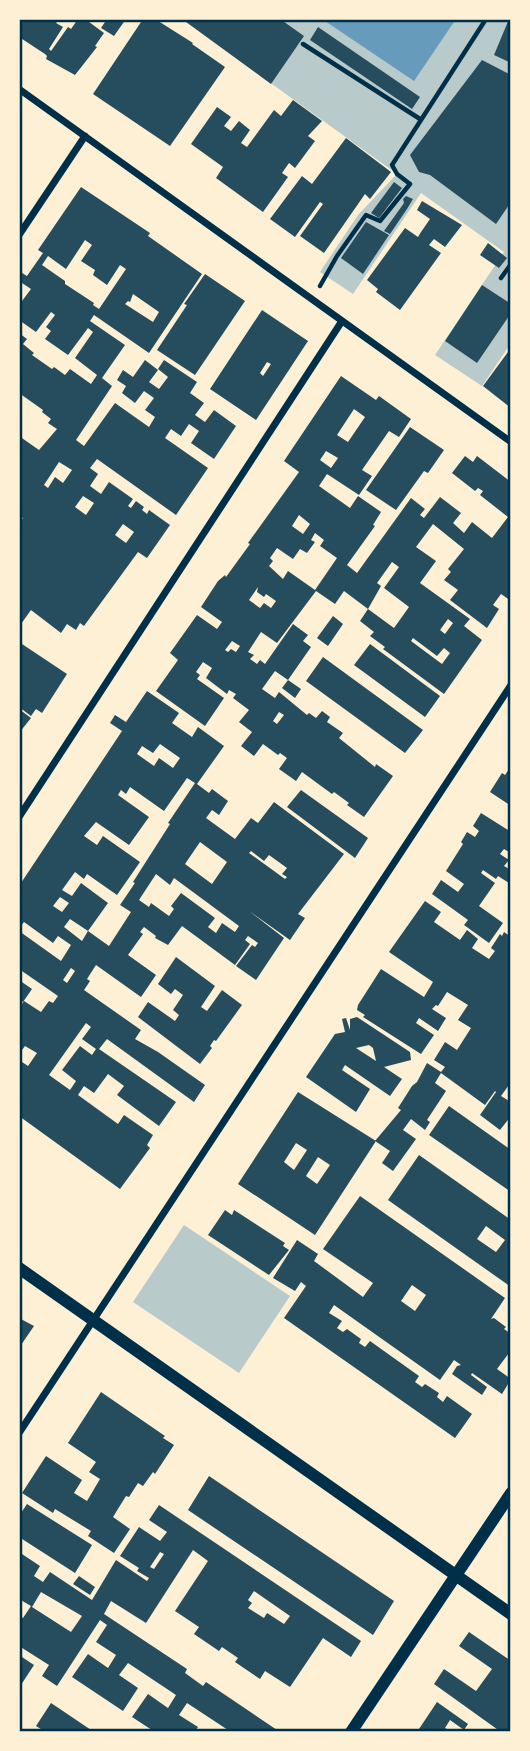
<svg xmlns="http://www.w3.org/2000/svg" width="530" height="1751" viewBox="0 0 530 1751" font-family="'PT Sans Narrow',sans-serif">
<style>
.green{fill:#b9caca}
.water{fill:#669bbc}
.building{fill:#264d5e;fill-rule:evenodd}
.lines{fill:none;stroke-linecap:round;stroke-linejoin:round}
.path{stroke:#003049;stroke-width:4.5}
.minor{stroke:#003049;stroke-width:7}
.tertiary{stroke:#003049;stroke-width:12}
.neatline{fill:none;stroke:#003049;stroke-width:2.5}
</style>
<rect width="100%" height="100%" fill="#fdf0d5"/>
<path class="green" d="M182,19H511V343L482,386L435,355L504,252L421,193L353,294L320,272L358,215L397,174Z
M184,1225L290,1296L239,1373L133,1302Z"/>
<path class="water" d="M322,19H456L414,81Z"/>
<path class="building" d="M19,19H59L56,23L63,27L49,49L51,51L68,27L71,29L78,19H85L104,33L95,46L97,47L75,75L46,59L47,56L45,54L19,37Z
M107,19H126L114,36L101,28Z
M143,19H155L193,43L192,44L225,67L170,146L93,94Z
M182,19H280L304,36L271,84Z
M509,19H511V63L494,55Z
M318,27L420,97L412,109L310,40Z
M482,60L511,75V202L496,224L430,175L419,172L410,155Z
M293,100L322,121L308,136L315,141L295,168L289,163L282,173L288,177L263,212L216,178L223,167L191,144L217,107L231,117L224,126L231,131L239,121L250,130L241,143L247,147L274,110L281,116Z
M346,138L391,172L370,199L365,194L324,253L300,236L323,204L320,202L295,237L270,219L302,176L312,184Z
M394,182L402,188L379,218L371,213Z
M81,187L150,233L148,236L202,274L149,353L94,315L90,321L125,345L102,378L112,386L76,440L84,446L115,403L149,427L155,417L145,410L154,398L144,391L135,403L122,393L126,386L117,380L123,370L133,377L145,360L158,370L149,382L159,389L168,377L158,369L164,360L197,382L190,393L204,403L195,415L205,422L214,410L236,426L214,459L191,443L199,431L189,424L181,436L171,429L165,438L208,468L176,515L97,459L90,468L98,474L90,486L101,494L109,482L133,499L128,506L131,508L136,501L144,507L142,510L147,514L149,510L170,525L147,558L138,552L84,626L80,623L76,630L67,624L61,633L31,610L21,624L19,622V523L23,518L19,516V436L39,450L57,429L48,423L51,419L42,412L43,410L19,393V333L27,339L23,344L34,353L32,355L52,369L54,367L65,375L70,369L91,384L97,375L75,358L93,332L88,328L68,355L45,339L51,331L46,327L55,315L51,312L36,332L19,320V305L31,289L19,281V276L22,273L27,276L43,253L38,250ZM85,240L92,245L81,261L95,270L93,275L107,285L120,265L126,269L99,309L93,305L94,303L65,284V281L42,265L48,256L66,269ZM133,294L159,312L153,322L125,304L128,301L130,302ZM59,462L72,470L63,483L55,477L48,488L44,485ZM83,496L94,503L86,515L75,507ZM123,524L134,532L126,543L115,535Z
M406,196L413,199L407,209L390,234L384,231L404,203L403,199Z
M422,201L462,225L445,247L434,239L429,245L441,253L400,310L376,292L378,289L367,280L405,228L418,237L421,232L430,219L417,210Z
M366,222L389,235L363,274L341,258Z
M488,243L507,258L499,268L480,255Z
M205,274L245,301L195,375L157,350L187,305L184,304Z
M482,285L511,304V313L477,363L445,341Z
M262,310L308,341L256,420L210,389ZM267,362L271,364L263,376L260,373Z
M511,348V377L509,380L511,381V408L483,386Z
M341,376L376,400L379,396L411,419L399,437L389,431L362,470L372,476L359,495L327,474L319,486L350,508L358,496L381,512L373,525L375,526L347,565L357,573L411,498L425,509L420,515L424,518L440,497L461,513L453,523L464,533L472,522L492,538L508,517L480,495L483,491L478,488L475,491L452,473L465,456L473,462L477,456L511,482V601L501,594L493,605L499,609L487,628L450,600L458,590L444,580L451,572L448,569L464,549L433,524L416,547L436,561L420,583L470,619L464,626L482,640L444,694L383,649L385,647L370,636L374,632L360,621L368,609L394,628L409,607L384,588L399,567L392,562L377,583L381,586L368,609L344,591L335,604L316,591L277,643L261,632L248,652L254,655L250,659L257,664L260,660L265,664L293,624L308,635L303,641L311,647L288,680L275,671L262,689L275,698L279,692L307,715L309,713L316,718L322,711L330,717L327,722L343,733L339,738L375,767L376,764L393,776L364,817L347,805L349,803L334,792L332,794L302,772L296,781L279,769L287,758L280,753L278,755L263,744L254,756L241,746L252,732L239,722L249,710L233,698L236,694L229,690L227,694L206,678L212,668L203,662L196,672L200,675L197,679L224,698L205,726L156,691L178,660L170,653L197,615L217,629L222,622L201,607L218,581L225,575L226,577L250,544L248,543L299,472L284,461ZM354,409L365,417L348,442L337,435ZM326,451L338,458L331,468L320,460ZM299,515L310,524L303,534L292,526ZM315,533L324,540L320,546L337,558L315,590L288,571L283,579L269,566L273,561L270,558L277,548L293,559L300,549L307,553L315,542L311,540ZM258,587L257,592L264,597L266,594L276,601L271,608L264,603L260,608L249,600ZM448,619L453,623L445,634L440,630ZM413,638L437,656L444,648L450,653L442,664L411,641ZM232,641L240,646L236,652L231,649L228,652L225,650ZM279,712L284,715L277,724L273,721Z
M410,427L444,450L428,473L424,471L396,510L366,490Z
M333,616L343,624L328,646L317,638Z
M19,642L67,674L42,713L36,709L31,716L19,707Z
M370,644L440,696L425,717L354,665Z
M323,657L423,730L405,753L306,681Z
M288,680L301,689L295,698L282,688Z
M147,691L179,713L172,723L192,737L198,727L224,746L197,784L209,793L212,789L228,801L219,815L212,810L206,818L235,839L251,818L258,823L274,802L344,854L298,914L305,918L290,940L249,911L284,938L256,980L236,966L252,945L255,947L258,943L248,936L245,940L250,944L235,965L182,926L168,945L155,938L156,936L144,927L140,932L143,934L128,955L156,975L141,997L96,965L87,979L90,981L84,990L141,1030L135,1039L158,1052L205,1085L194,1102L107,1039L99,1049L176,1102L159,1126L117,1095L124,1086L108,1074L94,1093L84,1086L78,1095L118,1124L124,1115L153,1135L147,1145L150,1148L120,1189L19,1116V1060L28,1066L37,1053L25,1046L19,1054V1008L24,1001L41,1012L49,1001L53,1003L58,996L19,969V931L61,961L71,945L58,936L53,943L24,922L19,928V886L122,731L110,723L115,715L126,722ZM160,744L180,758L173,768L159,758L154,766L137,754L142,746L153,753ZM187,778L195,783L168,823L170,824L133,882L135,883L120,905L131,912L109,946L88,931L82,941L64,927L70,919L88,931L108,903L81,883L72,896L62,890L75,872L84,879L87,874L117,895L140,862L103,836L97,845L84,836L96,822L129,845L149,817L118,795L121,790L126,794L130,787L164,811ZM200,842L227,862L212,884L185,864ZM251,851L264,861L269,855L287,868L282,874L287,877L285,879L249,853ZM156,874L170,885L174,878L239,926L235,932L222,923L216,933L208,927L215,918L181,893L171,906L174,909L169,916L151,903L149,907L139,900ZM60,897L69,903L62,912L53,906ZM71,968L75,971L67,983L63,980ZM86,1023L91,1027L82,1039L96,1049L92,1055L80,1046L62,1070L76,1081L70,1090L49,1075Z
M19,709L31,718L19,733Z
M511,766V806L490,792L502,773L505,775Z
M301,790L368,838L355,858L287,807Z
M481,813L511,832V853L504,849L500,854L509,860L504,866L511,870L509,883L498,876L496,879L483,870L481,873L495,883L479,906L503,923L489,943L464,925L468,920L432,894L441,880L458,892L464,884L446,871L463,844L461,842L467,832L475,837L479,831L473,826Z
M425,901L441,912L434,922L460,940L467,930L478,939L472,948L489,959L495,951L491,948L500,934L502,936L504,932L511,937V1082L501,1096L511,1102V1116L500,1130L480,1115L496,1092L495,1091L485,1105L441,1073L435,1083L446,1091L427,1120L430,1122L425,1130L411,1119L403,1130L416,1139L393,1171L382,1163L390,1151L375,1141L401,1110L398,1108L412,1086L417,1082L427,1063L441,1072L445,1067L434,1060L445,1042L457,1050L471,1028L458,1020L468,1005L447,992L438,1006L436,1005L432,1009L446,1018L438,1031L419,1018L416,1023L434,1035L421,1054L363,1017L365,1015L357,1010L358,1005L381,969L424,997L433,982L389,952Z
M176,957L215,986L201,1007L207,1011L222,990L242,1005L216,1041L214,1040L210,1046L212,1048L200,1064L138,1017L148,1002L175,1021L179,1015L173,1010L183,995L175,989L171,994L158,984Z
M19,980L32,989L23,1002L19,999Z
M357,1017L410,1052L411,1060L384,1067L402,1079L390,1096L345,1065L342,1070L370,1089L356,1112L306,1077L335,1034L345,1032L342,1019L346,1018L350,1030V1019ZM369,1045L373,1048L376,1061L356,1048Z
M298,1092L376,1141L315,1235L238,1184ZM296,1143L307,1150L294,1170L284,1162ZM318,1157L330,1165L317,1184L306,1176Z
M449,1106L511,1150V1192L429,1135Z
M419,1155L511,1220V1287L388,1200ZM486,1226L505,1240L496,1252L477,1239Z
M360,1196L505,1298L491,1319L494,1318L506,1327L504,1329L511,1334V1355L509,1353L497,1369L511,1379L502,1394L472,1373L471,1375L487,1387L482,1395L452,1374L457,1366L461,1365L454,1360L440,1380L334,1305L329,1313L342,1321L337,1328L343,1332L347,1329L361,1339L359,1343L365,1347L370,1341L419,1376L415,1382L422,1387L425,1384L439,1393L437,1397L443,1402L447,1396L472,1414L455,1438L284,1318L306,1286L301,1282L295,1291L273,1278L297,1240L318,1254L314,1261L363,1297L373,1283L323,1249ZM412,1285L426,1295L415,1311L401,1301Z
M225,1210L232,1215L234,1210L285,1243L283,1246L289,1250L269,1275L208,1235Z
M19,1318L34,1326L19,1348Z
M101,1392L165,1436L163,1438L174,1445L155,1474L153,1472L143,1486L138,1483L129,1497L126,1496L113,1517L130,1529L114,1553L88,1536L91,1531L55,1509L53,1513L22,1493L46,1456L82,1480L74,1493L87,1501L100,1479L89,1472L96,1462L68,1443Z
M209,1476L394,1601L373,1635L188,1510Z
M27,1504L92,1545L75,1573L19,1537V1516Z
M159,1505L361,1641L351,1657L323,1638L290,1687L265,1671L260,1679L235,1662L238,1658L222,1647L219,1651L194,1634L199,1627L175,1611L208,1561L193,1550L146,1623L111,1601L104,1614L187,1669L185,1673L203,1686L206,1682L280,1732H231L187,1703L179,1715L198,1727L195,1732H155L132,1717L148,1694L168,1708L176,1695L128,1663L119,1675L138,1688L123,1711L72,1677L88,1654L108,1668L116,1655L96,1642L107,1625L100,1620L57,1686L42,1676L49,1665L19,1646V1616L23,1618L31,1606L19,1599V1552L40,1566L34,1576L43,1582L50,1572L92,1600L116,1560L147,1581L149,1578L137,1571L139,1568L120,1556L139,1527L160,1541L167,1532L149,1520ZM160,1552L164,1554L154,1569L150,1567ZM254,1591L290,1616L284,1624L267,1613L264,1618L248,1608L252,1603L248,1600ZM41,1592L82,1616L71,1632L32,1607Z
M79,1576L95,1587L90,1595L73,1584Z
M469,1632L511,1661V1732H501L434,1684L444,1669L476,1691L492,1669L459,1646Z
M19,1655L34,1665L19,1688Z
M437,1702L468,1724L464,1730L450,1720L445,1728L452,1732H417Z
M51,1703L60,1709L94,1732L44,1731L36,1726Z"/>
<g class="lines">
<path class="path" d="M303,44L420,119
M501,278L511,264
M320,286L337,256L366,215L380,221L410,184L397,174L392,165L486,19"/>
<path class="minor" d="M19,89L511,442
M19,235L85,136
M19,817L342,321
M19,1433L511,685"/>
<path class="tertiary" d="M19,1268L511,1614
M351,1732L511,1493"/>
</g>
<rect width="530" height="1751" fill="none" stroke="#fdf0d5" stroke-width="42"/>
<rect x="21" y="21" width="488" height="1709" class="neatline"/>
</svg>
